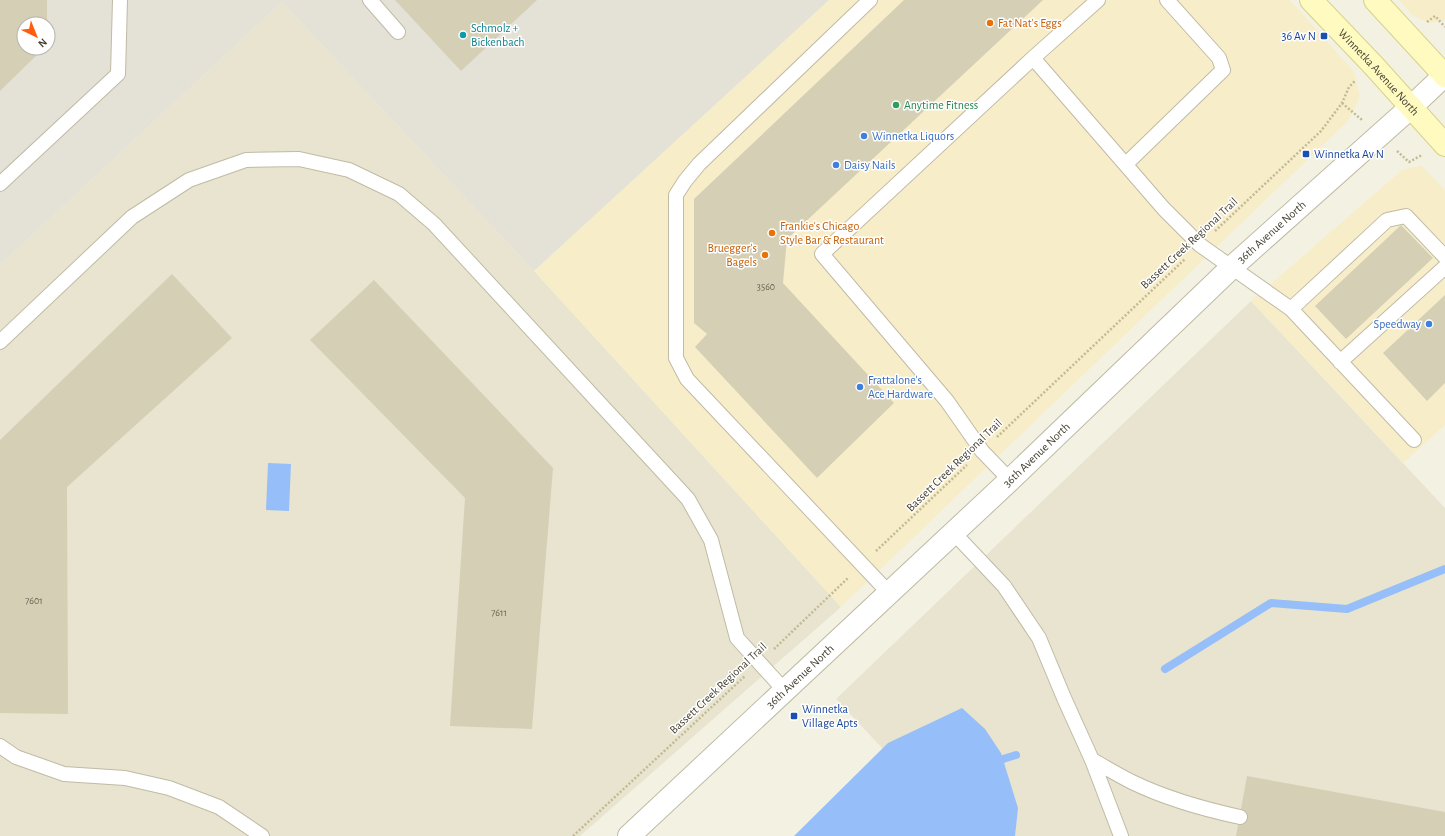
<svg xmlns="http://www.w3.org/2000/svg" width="1445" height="836" viewBox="0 0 1445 836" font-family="'Alegreya Sans',sans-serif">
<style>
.residential{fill:#e8e4cf}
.commercial{fill:#f8edc9}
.industrial{fill:#e4e1d7;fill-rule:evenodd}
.water{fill:#96bef8}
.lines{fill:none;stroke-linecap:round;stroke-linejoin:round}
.stream{stroke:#96bef8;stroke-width:8}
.building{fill:#d5cfb6}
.service-casing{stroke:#bfbba4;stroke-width:16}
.tertiary-casing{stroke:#bfbba4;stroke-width:24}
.secondary-casing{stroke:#d8d18c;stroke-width:24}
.path{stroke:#c2ba93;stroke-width:2.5;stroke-dasharray:2 2;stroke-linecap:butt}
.service{stroke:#fff;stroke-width:14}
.tertiary{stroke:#fff;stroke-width:22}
.secondary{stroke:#fffbc0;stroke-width:22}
.food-dot{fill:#e8710a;stroke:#fff;stroke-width:1.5}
.culture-dot{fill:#0f9aa8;stroke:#fff;stroke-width:1.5}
.transit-dot{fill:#1a4fb4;stroke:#fff;stroke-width:1.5}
.leisure-dot{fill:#2e9e5b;stroke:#fff;stroke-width:1.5}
.shop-dot{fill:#3f7fe0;stroke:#fff;stroke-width:1.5}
.labels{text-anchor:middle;stroke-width:3;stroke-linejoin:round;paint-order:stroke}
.number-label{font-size:10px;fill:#696453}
.food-label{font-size:12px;fill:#c56008;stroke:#fff;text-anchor:start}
.culture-label{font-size:12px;fill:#0d838f;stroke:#fff;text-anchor:start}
.transit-label{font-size:12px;fill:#164399;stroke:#fff;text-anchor:start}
.street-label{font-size:12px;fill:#454132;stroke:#fff}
.leisure-label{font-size:12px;fill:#27864d;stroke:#fff;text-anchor:start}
.shop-label{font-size:12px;fill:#366cbe;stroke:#fff;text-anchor:start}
</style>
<rect width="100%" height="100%" fill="#f3f1e2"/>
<path class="residential" d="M282,2L534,271L841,607L580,836H0V265Z
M1251,301L1445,508V836H965L836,699Z"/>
<path class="commercial" d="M829,0H1290L1354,72L1360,96L1349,120L841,607L534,271Z
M1399,0H1445V20L1431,23L1413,16Z
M1421,165L1445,190V425L1403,463L1251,301L1402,170Z"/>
<path class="industrial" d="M0,0H829L534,271L282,2L0,265ZM24,24H48V48H24Z"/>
<path class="water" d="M268,463L291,464L289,511L266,510Z
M962,708L985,729L1001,753L1018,808L1015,836H794L888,743Z"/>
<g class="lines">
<path class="stream" d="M1165,669L1271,603L1347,609L1445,569
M995,765L1003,759L1016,755"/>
</g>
<path class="building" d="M0,0H47V24H24V48H44L0,91Z
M395,0H537L461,71Z
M904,0H1043L787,239L783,283L894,403L817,478L695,347L707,334L694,323V199Z
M1401,225L1433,258L1346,339L1315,306Z
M172,274L232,338L67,487L68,714L0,713V440Z
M374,280L553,468L532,729L450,726L465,498L310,340Z
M1445,295V383L1427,401L1383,353Z
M1247,776L1445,812V836H1236Z"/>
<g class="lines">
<defs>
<path id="service" d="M370,0L398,32
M870,0L699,164L685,181L676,195V358L687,379L889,593
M1033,58L1164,209L1200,245L1291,309L1414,440
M1126,164L1223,70L1219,58L1167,0
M0,184L118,74L120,0
M1291,309L1387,220L1406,216L1445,257
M0,342L132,217L189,180L246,160L299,159L349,170L399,194L434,224L688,499L711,540L737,638L785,691
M1340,362L1445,267
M1010,480L982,451L947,401L822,254L1033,58L1098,0
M953,532L1004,586L1039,638L1064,698L1092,760L1121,836
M0,746L16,757L64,774L125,778L169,788L219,807L262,836
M1092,760C1105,767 1118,775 1132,782C1165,798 1203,809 1240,817"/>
<g id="tertiary">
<path id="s1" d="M629,836L1010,480L1232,267L1410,108L1445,75"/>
</g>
<g id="secondary">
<path id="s2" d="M1311,0L1374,66L1445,145"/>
<path d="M1375,0L1445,76"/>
</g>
</defs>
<use href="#service" class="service-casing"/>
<use href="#tertiary" class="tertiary-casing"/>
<use href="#secondary" class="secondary-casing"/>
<path class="path" d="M1427,22L1435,16L1445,27
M1342,103L1362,120
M1397,151L1409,162L1422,155
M1215,231L1321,131L1342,103L1349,87L1355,81
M997,437L1185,259
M876,551L967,465
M774,649L848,578
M573,836L745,676"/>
<use href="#service" class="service"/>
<use href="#tertiary" class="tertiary"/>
<use href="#secondary" class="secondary"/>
</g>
<g class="food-dot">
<circle cx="990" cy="23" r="4"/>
<circle cx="772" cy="233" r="4"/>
<circle cx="765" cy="255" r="4"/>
</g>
<circle class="culture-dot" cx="463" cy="35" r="4"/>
<g class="transit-dot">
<rect x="1320" y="32" width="8" height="8" rx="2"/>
<rect x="1302" y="150" width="8" height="8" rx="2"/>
<rect x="790" y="712" width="8" height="8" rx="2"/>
</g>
<circle class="leisure-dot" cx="896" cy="105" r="4"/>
<g class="shop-dot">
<circle cx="864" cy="136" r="4"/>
<circle cx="836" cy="165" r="4"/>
<circle cx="1429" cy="324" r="4"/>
<circle cx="860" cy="387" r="4"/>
</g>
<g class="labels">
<g class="number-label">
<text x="766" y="290">3560</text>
<text x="34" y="604">7601</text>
<text x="499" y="616">7611</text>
</g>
<g class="food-label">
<text x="998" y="27">Fat Nat's Eggs</text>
<text x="780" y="230">Frankie's Chicago<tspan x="780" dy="14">Style Bar &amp; Restaurant</tspan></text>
<text x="757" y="252" text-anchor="end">Bruegger's<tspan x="757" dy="14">Bagels</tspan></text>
</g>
<g class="culture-label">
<text x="471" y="32">Schmolz +<tspan x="471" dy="14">Bickenbach</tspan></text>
</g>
<g class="transit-label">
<text x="1316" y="40" text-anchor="end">36 Av N</text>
<text x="1314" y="158">Winnetka Av N</text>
<text x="802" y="713">Winnetka<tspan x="802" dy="14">Village Apts</tspan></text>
</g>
<g class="street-label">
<text dy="4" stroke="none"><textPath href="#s2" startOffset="99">Winnetka Avenue North</textPath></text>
<text dy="4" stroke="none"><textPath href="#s1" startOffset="882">36th Avenue North</textPath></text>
<text transform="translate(1189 243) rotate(-43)" y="4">Bassett Creek Regional Trail</text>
<text dy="4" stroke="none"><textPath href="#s1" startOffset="558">36th Avenue North</textPath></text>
<text transform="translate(954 465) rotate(-44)" y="4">Bassett Creek Regional Trail</text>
<text dy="4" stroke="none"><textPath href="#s1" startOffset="234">36th Avenue North</textPath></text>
<text transform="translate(718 688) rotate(-43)" y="4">Bassett Creek Regional Trail</text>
</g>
<g class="leisure-label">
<text x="904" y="109">Anytime Fitness</text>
</g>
<g class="shop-label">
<text x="872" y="140">Winnetka Liquors</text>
<text x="844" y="169">Daisy Nails</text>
<text x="1421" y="328" text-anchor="end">Speedway</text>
<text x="868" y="384">Frattalone's<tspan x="868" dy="14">Ace Hardware</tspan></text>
</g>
</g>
<g transform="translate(36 36) rotate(137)"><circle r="19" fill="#ffffff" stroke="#b5b3ad"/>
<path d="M0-3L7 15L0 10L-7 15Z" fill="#ff5c0d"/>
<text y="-6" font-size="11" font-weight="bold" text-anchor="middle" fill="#454132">N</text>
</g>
</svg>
